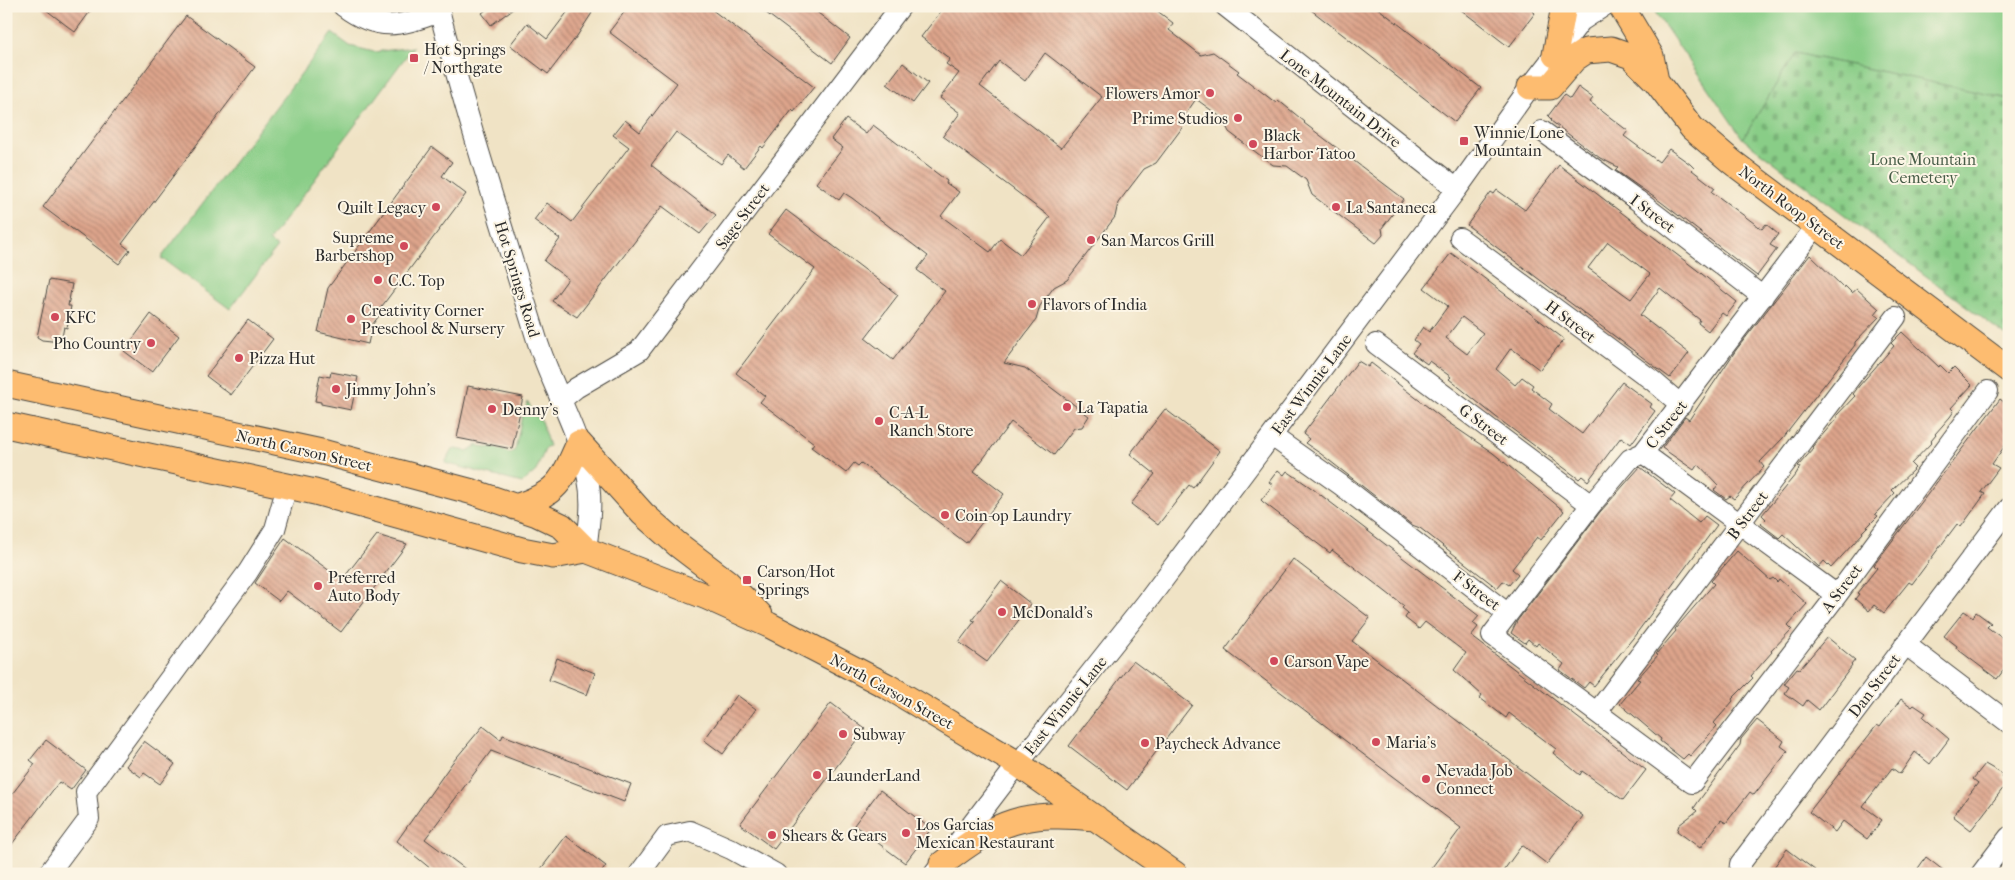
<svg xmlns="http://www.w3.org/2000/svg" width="2015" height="880" viewBox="0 0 2015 880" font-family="'IM FELL French Canon',serif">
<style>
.green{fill:#89cd87;stroke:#5a7c59}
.cemetery{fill:url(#cemetery-stones);stroke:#5a7c59}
.building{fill:url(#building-back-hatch);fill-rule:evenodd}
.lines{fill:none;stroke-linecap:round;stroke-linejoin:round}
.minor-casing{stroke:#494742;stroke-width:22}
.major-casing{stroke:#494742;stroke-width:27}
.minor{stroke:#fff;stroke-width:20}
.major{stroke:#fdbc6f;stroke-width:25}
.poi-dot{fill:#d1495b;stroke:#fcf5e5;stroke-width:2}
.labels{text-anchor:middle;stroke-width:4;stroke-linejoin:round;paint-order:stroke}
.poi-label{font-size:16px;fill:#2b2b2b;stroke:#fcf5e5;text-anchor:start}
.street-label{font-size:16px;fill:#2b2b2b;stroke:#fcf5e5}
.park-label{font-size:16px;fill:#475c47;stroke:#fcf5e5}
</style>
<defs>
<pattern id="cemetery-stones" width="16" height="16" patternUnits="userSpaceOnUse" patternTransform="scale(1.25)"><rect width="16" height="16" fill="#89cd87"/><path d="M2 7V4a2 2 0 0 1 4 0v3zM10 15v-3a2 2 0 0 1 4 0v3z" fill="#76b075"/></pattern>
<pattern id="building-back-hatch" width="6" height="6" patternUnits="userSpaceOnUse" patternTransform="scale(1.25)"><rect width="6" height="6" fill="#dda48b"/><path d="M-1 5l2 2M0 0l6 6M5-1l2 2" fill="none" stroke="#b38672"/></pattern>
</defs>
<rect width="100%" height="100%" fill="#fcf5e5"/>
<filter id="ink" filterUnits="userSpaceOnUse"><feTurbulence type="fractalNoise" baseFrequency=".02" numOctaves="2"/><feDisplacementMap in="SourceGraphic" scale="10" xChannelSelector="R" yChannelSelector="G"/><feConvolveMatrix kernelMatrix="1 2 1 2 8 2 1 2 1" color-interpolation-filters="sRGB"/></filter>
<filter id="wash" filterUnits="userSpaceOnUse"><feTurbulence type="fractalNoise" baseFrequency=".0096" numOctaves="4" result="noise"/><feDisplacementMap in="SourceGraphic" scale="20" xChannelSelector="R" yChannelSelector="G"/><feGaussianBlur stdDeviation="1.12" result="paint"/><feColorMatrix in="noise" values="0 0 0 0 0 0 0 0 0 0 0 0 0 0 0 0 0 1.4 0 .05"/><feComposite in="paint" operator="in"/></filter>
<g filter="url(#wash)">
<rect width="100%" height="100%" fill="#f0e3c5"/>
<path class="green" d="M1651,6H2009V99L1795,53L1743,139Z
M332,33L350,46L374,52L413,47L269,241L277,247L230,309L161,258Z
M528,402L535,416L540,418L549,446L546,447L536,471L522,483L445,463L451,451L455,449L467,451L478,445L485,448L493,447L510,453L515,450L522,416Z"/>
<path class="cemetery" d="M1795,53L2009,99V338L1743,139Z"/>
<g id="blocks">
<path class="building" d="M41,6H94L75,32Z
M491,6H517L491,25L482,13Z
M572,6H593L590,12L592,13L577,36L548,74L510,45L527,23L547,39Z
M629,6H707L814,87L794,112L792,110L763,148L761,146L744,168L728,155L721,164L676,132L651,165L716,215L700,234L662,206L577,317L552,301L568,279L544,261L560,239L534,220L547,203L572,222L629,147L613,135L625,120L640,132L677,83L609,32Z
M757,6H809L850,38L832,63Z
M945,6H1151L1173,23L1169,30L1201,55L1213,52L1239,71L1237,73L1276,103L1278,100L1305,122L1304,123L1404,199L1382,228L1383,235L1376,243L1312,195L1306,180L1287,166L1273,165L1229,132L1222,118L1196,99L1185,115L1182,128L1156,163L1144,169L1118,203L1115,217L1067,280L1054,287L1040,306L1036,320L1004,363L1025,368L1089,416L1082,427L1074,428L1054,455L1011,422L974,471L1004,494L966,543L861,463L858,466L854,463L846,473L811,447L814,443L760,402L765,396L736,373L815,269L768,234L786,210L898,295L865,338L893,360L945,291L917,270L928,256L852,198L844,193L839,200L816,183L843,148L831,139L846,119L866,134L873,125L947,181L946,183L959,192L941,216L990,252L1000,239L1021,255L1050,217L943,136L960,113L940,98L959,73L946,64L950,59L921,37ZM1045,53L1102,97L1061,148L980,86L999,61L1025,81Z
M1306,6H1375L1481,88L1455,122Z
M1456,6H1526L1535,13L1509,47Z
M186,16L255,67L122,244L130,250L119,264L43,207Z
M903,63L928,83L913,103L887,84Z
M1578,87L1593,98L1590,102L1628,131L1624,136L1659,162L1669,149L1690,164L1694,168L1692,170L1715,188L1712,192L1762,229L1766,224L1778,234L1770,245L1777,249L1757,276L1661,202L1615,170L1618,167L1600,158L1551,121L1552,120L1548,116L1564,95L1570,99Z
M432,147L452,162L442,176L466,194L376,314L379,316L372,325L368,344L318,332L328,288Z
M1559,165L1697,270L1737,302L1726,316L1722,313L1708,331L1698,323L1700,320L1660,288L1640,315L1689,353L1670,378L1467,225L1491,192L1494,194L1497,190L1525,210ZM1608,242L1650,274L1631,299L1588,268Z
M1451,253L1564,339L1540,370L1511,348L1496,369L1515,385L1522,377L1533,385L1531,388L1552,404L1549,409L1582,434L1622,382L1652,404L1650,407L1655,411L1631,444L1621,437L1588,481L1582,476L1579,479L1496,417L1449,379L1451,377L1429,361L1427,364L1412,353L1419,344L1414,340L1423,327L1429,332L1448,306L1424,288ZM1462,317L1483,333L1467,354L1446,338Z
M1810,255L1844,288L1845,286L1852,293L1857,289L1879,309L1875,314L1879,317L1855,342V345L1783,438L1760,462L1764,467L1734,499L1730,496L1726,499L1714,490L1718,485L1698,464L1694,470L1662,448L1685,417L1689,420L1736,350Z
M49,280L72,284L68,306H71L67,328L64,327L61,342L42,340L37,337Z
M151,314L179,336L152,372L124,351Z
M248,320L273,339L231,395L206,376Z
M1902,332L1939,367L1940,365L1948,373L1954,367L1972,385L1951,408L1954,411L1950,417L1935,434L1936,435L1931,441L1932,442L1911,464L1915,468L1892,490L1895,493L1875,514L1878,516L1862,532L1863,533L1831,568L1824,561L1819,567L1783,534L1779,538L1761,524L1766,519L1762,515L1796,474L1800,467L1798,466L1814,448L1812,447L1837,418V415L1855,396L1853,394L1859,386L1894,346L1891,343Z
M1358,361L1368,367L1371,363L1446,421L1493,453L1564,511L1541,540L1537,537L1512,569L1518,574L1509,585L1503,581L1497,588L1420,528L1412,525L1321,454L1305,443L1309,439L1303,434Z
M331,372L358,377L351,410L321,404V402L315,401L320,375L330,377Z
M468,386L523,397L512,449L457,438Z
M2000,399L2009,406V440L1992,464L1999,468L1981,492L1985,494L1961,527L1957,524L1912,584L1909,582L1884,613L1874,605L1869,611L1855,599L1859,594L1857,593L1877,568L1874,565L1880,557Z
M1165,409L1220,451L1193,488L1189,485L1158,525L1131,504L1155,474L1130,454Z
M1640,467L1675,494L1670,500L1699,523L1705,516L1717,525L1633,638L1594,686L1589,682L1584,688L1560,670L1564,664L1538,643L1536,646L1528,639L1525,643L1511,633L1517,621L1600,512Z
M1278,470L1284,475L1287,471L1313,489L1479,616L1473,623L1478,627L1471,636L1646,770L1623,800L1582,771L1580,775L1553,753L1556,749L1509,713L1506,718L1480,698L1482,695L1454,670L1466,653L1425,622L1419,629L1405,618L1408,613L1402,608L1404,606L1332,550L1330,553L1263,502L1261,500L1273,485L1269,482Z
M377,535L407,544L341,632L287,591L279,601L255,583L285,538L342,580Z
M1737,551L1770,580L1773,578L1777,582L1779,579L1807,604L1788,625L1792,629L1771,651L1772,652L1751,676L1753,678L1732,699L1733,701L1714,723L1717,726L1690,756L1688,754L1683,759L1660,741L1661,739L1620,704L1640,680L1637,679L1658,655L1656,654L1676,631L1675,629L1714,584L1711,581Z
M1293,559L1370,618L1352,641L1583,816L1547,864L1522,845L1501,874H1427L1461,828L1225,650Z
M1001,581L1031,604L987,662L959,642L975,621L972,620Z
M1964,611L1973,617L1976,612L1991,623L1987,627L2009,643V663L1997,679L1956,648L1957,646L1944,636Z
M1827,637L1855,660L1851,665L1852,666L1819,710L1807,700L1803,706L1785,693L1789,687L1784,684L1797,668L1800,669Z
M557,658L595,673L587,695L549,680Z
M1133,661L1192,705L1127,790L1069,746Z
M737,695L756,709L723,754L704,740Z
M1901,699L1912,707L1914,705L1926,713L1923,717L1949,739L1930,764L1915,752L1900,774L1892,768L1863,806L1882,820L1867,839L1843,821L1835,832L1809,812L1877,725L1880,727Z
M831,703L865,729L774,849L740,824Z
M1757,720L1784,741L1781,746L1788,751L1754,795L1750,792L1726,823L1721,820L1700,848L1677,831L1679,825L1697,811L1694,808L1698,802L1740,745L1741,739Z
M483,726L501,740L503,735L631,784L624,802L491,751L425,839L472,874H437L397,841L452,763Z
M46,740L86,770L71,790L59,782L6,852V802L35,764L30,760Z
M144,741L175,764L160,784L144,773L141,777L126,766Z
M1985,764L2004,775L2002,777L2008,782L1971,830L1953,816L1978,783L1973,779Z
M880,790L931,829L905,863L854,825Z
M566,836L606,866L600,874H537Z
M1787,849L1820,874H1769Z
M1926,857L1948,874H1914Z"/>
</g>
</g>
<g filter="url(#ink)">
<use href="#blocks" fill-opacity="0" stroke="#494742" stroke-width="1"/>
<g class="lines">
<defs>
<path id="minor" d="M343,6C377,32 401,27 439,12
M438,6C467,119 503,229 537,340C552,387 579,430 588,479C593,502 589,527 586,550
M1225,6L1457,189
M1542,131L1637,200L1763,297
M1817,225L1643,453L1630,459L1591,505L1492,635L1692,783L1837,595L1988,391
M1460,238L1653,381L1681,405
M1376,344L1591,505
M560,401L576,388L639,351L901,6
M1272,436L1341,485L1508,614
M1643,453L1837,595
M1905,644L2009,723
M1597,712L1896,317
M48,874L89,819L86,792L248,572L275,529L287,486
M639,874L667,836L690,831L731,849L776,874
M934,874L1018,764L1146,603L1457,189L1530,87L1581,21L1604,6
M1739,874L1740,864L2009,508
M1981,874L2009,837"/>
<path id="major" d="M1621,6L1651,56L1656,81L1692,128L1732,162L2009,370
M1555,55L1564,6
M1530,87H1550L1574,59L1586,51L1611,49L1631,56L1654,79
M6,384L326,453L473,492L537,514L562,526L586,550L707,597L769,625L887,686L1018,764L1175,874
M6,425L315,492L522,550L553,556L586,550
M515,507C557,494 562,482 579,443L643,514L677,544L727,582L760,615
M942,864C999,820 1024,811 1096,818"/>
</defs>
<use href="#minor" class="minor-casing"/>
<use href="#major" class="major-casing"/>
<use href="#minor" class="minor"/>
<use href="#major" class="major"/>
</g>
</g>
<g class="poi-dot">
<rect x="409" y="53" width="10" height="10" rx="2.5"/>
<circle cx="1210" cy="93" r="5"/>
<circle cx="1238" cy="118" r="5"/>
<rect x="1459" y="136" width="10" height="10" rx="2.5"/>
<circle cx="1253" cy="144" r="5"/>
<circle cx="436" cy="207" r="5"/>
<circle cx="1336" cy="207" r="5"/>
<circle cx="1091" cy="240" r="5"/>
<circle cx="404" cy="246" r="5"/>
<circle cx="378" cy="280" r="5"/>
<circle cx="1032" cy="304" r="5"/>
<circle cx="55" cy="317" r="5"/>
<circle cx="351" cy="319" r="5"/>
<circle cx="151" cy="343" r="5"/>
<circle cx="239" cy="358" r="5"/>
<circle cx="336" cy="389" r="5"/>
<circle cx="1067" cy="407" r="5"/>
<circle cx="492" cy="409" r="5"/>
<circle cx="879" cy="421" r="5"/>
<circle cx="945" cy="515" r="5"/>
<rect x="742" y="575" width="10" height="10" rx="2.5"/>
<circle cx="318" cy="586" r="5"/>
<circle cx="1002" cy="612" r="5"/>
<circle cx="1274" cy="661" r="5"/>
<circle cx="843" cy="734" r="5"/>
<circle cx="1376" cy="742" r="5"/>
<circle cx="1145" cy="743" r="5"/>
<circle cx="817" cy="775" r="5"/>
<circle cx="1426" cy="779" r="5"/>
<circle cx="906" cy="833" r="5"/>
<circle cx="772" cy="835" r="5"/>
</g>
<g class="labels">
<g class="poi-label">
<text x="424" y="55">Hot Springs<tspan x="424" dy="18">/ Northgate</tspan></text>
<text x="1200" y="99" text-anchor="end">Flowers Amor</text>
<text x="1228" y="124" text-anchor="end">Prime Studios</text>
<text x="1474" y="138">Winnie/Lone<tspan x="1474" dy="18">Mountain</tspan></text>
<text x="1263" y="141">Black<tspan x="1263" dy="18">Harbor Tatoo</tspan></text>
<text x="426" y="213" text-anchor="end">Quilt Legacy</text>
<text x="1346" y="213">La Santaneca</text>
<text x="394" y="243" text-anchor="end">Supreme<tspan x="394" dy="18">Barbershop</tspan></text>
<text x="1101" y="246">San Marcos Grill</text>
<text x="388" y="286">C.C. Top</text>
<text x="1042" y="310">Flavors of India</text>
<text x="361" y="316">Creativity Corner<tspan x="361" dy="18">Preschool &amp; Nursery</tspan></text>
<text x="65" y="323">KFC</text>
<text x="141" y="349" text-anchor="end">Pho Country</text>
<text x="249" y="364">Pizza Hut</text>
<text x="346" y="395">Jimmy John's</text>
<text x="1077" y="413">La Tapatia</text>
<text x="502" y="415">Denny's</text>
<text x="889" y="418">C-A-L<tspan x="889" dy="18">Ranch Store</tspan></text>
<text x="955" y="521">Coin-op Laundry</text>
<text x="757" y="577">Carson/Hot<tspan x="757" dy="18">Springs</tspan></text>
<text x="328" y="583">Preferred<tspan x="328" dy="18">Auto Body</tspan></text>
<text x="1012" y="618">McDonald's</text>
<text x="1284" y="667">Carson Vape</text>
<text x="853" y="740">Subway</text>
<text x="1386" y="748">Maria's</text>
<text x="1155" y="749">Paycheck Advance</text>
<text x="1436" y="776">Nevada Job<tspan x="1436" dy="18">Connect</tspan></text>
<text x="827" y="781">LaunderLand</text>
<text x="916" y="830">Los Garcias<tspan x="916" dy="18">Mexican Restaurant</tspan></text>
<text x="782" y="841">Shears &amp; Gears</text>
</g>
<g class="street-label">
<text transform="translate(1341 98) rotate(38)" y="6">Lone Mountain Drive</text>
<text transform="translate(1792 207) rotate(37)" y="6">North Roop Street</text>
<text transform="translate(1653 213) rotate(37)" y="6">I Street</text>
<text transform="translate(742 216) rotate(-53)" y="6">Sage Street</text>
<text transform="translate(518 279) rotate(73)" y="6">Hot Springs Road</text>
<text transform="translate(1571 321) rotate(37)" y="6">H Street</text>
<text transform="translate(1311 384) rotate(-53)" y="6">East Winnie Lane</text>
<text transform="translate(1484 424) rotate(37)" y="6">G Street</text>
<text transform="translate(1666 424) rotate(-52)" y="6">C Street</text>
<text transform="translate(304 450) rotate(13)" y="6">North Carson Street</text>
<text transform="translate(1747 515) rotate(-53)" y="6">B Street</text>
<text transform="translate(1841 588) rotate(-53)" y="6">A Street</text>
<text transform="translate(1477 590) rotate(37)" y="6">F Street</text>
<text transform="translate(1874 685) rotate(-53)" y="6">Dan Street</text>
<text transform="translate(892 691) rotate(29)" y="6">North Carson Street</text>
<text transform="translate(1065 705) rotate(-51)" y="6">East Winnie Lane</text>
</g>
<g class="park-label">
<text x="1923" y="165">Lone Mountain<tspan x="1923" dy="18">Cemetery</tspan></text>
</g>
</g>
<rect width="2015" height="880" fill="none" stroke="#fcf5e5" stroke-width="25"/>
</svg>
